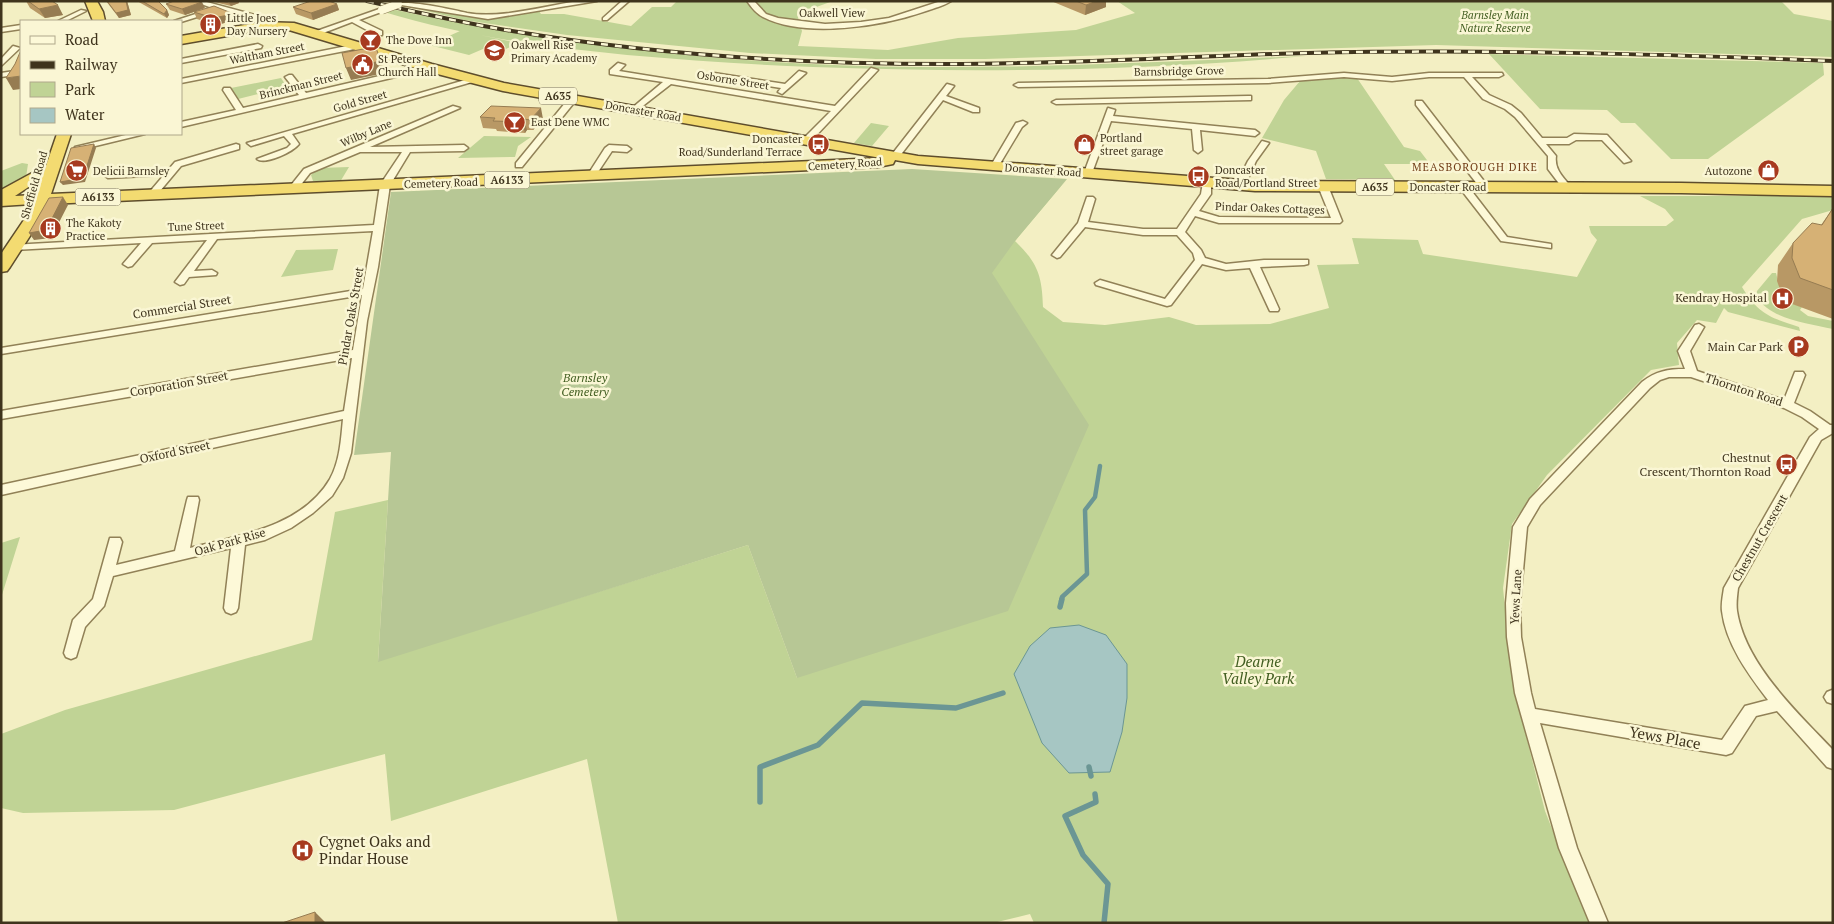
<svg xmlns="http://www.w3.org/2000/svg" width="1834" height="924" viewBox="0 0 1834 924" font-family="'PT Serif',serif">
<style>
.green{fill:#c0d395}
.cemetery{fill:#b7c795}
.water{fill:#a6c6c3;stroke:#6b9694}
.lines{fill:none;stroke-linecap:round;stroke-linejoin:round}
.stream-far1{stroke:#6b9694;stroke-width:4.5}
.stream{stroke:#6b9694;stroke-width:5.5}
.minor-casing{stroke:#918157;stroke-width:3}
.trunk-casing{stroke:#5e4d2c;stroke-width:3}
.minor{fill:#fdf9d8;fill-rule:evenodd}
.trunk{fill:#f3db71;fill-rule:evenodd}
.rail-casing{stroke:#3f341d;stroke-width:4}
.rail{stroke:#faf6d4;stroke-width:2.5;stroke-dasharray:7;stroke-linecap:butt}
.minor-bridge-casing{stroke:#918157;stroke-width:9;stroke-linecap:butt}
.minor-bridge{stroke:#fdf9d8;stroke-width:8}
.wall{fill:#b89865}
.shaded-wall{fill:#967c52}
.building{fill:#d6b175;stroke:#967c52}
.labels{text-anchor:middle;stroke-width:5;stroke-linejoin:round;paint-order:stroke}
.far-street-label{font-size:11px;fill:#3f341d;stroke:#faf6d4}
.far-park-label{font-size:11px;font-style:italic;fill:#425e21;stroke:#faf6d4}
.far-poi-label{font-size:11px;fill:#3f341d;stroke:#faf6d4;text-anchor:start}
.shield{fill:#faf6d4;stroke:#776e54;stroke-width:1}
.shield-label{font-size:11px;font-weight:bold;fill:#3f341d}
.far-neighbourhood-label{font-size:11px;letter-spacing:1px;fill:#713c17;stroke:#faf6d4}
.poi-label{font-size:12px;fill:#3f341d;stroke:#faf6d4;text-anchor:end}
.street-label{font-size:12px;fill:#3f341d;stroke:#faf6d4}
.park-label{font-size:12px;font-style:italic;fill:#425e21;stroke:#faf6d4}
.near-park-label{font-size:15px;font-style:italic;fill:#425e21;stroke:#faf6d4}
.near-street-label{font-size:15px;fill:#3f341d;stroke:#faf6d4}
.near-poi-label{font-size:15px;fill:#3f341d;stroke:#faf6d4;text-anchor:start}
</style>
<rect width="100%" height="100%" fill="#f3efc3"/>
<path class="green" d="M677,1H833L797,14L802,31L798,46L888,50L958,38L1076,30L1135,13L1117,1H1781L1794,14L1833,21V57L1436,45L985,59H876L750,53L567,35L464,20L402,5L412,4L478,18L539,11L541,14H564L631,26L652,7H671Z
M391,9C565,46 741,66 918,67C1047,68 1177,61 1306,56C1142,71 977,73 813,67C750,65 689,60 627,55C545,47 463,36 384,12Z
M460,31L518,43L498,53L483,49L469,55L429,45Z
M1489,54L1823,63L1824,75L1708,159H1671L1635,123H1621L1607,110L1540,109Z
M1347,77L1357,78L1404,147L1420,151L1430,164H1384L1395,180L1326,179L1316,151L1262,138L1284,100L1300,81Z
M281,78L287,87L238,99L231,88Z
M871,123L889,126L872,146L854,143Z
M484,136L531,137L518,146L515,157L458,158Z
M22,163L28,164L26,177L1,192V171Z
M349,167L340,182L313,181L311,175L319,168Z
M1067,179L1015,241C1038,263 1042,276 1043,307L1063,322L1105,325L1169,317L1196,325L1270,324L1329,308L1317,265L1359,264L1352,238L1418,240L1423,254L1577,277L1597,240L1591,233L1589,226H1666L1674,220L1665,209L1640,196H1833V210L1802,219L1742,287C1758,314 1771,318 1799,327L1800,331L1728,312L1724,308L1716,323L1697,320L1677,343L1679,365L1651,370L1547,475L1512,524L1503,588L1513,684L1545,811L1589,923H1034L1030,914L993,923H618L587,759L391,821L385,754L174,810L23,813L1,808V734L65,710L312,640L335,512L388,500L378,661L748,545L797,678L976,279Z
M338,249L333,270L281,277L296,250Z
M1772,273H1776L1781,293L1786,295L1783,300L1802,307L1800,310L1808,316L1833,321V329C1807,323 1771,320 1756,296L1757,291Z
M20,537L1,598V543Z"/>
<path class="cemetery" d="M912,169L1067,179L1015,241L992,273L1089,425L1008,611L797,678L748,545L378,662L391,452L354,455L391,192Z"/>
<path class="water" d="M1079,625L1106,635L1127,664V698L1122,732L1110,772L1069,773L1042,743L1014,674L1030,646L1050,628Z"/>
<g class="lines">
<path class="stream-far1" d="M1061,601L1062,597L1087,574L1085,510L1095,497L1100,466"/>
<path class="stream" d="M1060,607L1062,599
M1089,767L1091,776
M1095,794L1096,802L1065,816L1083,855L1108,884L1104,923
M760,802V767L818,745L862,703L956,708L1003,693"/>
<defs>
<path id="minor" d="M193,1H203L266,18L273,25L267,26L262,21L215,9Z
M579,1H597L488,19L395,4C409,0 450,9 467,13C501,19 544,6 579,1Z
M622,1H629L607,20H603V18Z
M747,1H754L766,14L778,18L825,24L861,22L889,18L941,1H951C944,6 934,8 926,11C883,26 806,39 763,17C757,14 751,7 747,1Z
M382,8L385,10L384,11L359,20L382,31V35H376L352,22L318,35L311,33Z
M211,9L213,10V12L181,22L174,21Z
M81,10L86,11L66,21H58Z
M21,25V29L1,32V28Z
M258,44L262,46L261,48L181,63V59Z
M357,44H360V48L181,83V79Z
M13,46L20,48L1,66V59Z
M618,63L625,65L619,71L835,106L871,68L878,70L810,142L807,143L803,140L804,138L831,111L671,84L635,112H632V108L663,82L610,74V70Z
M427,65L431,67L430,69L181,127V122L236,110L223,90L224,88H230L243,108L299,95L285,77L289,75H292L306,93Z
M21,70V74L1,77V73Z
M799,71L806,73L782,94L778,92L781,88L714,77L710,75L714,73L785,84Z
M1344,73L1392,77L1429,73H1502L1503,75L1499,77H1472L1489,95L1511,105L1521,113L1542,138H1567L1574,134L1607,135L1631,161L1624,163L1602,140H1576L1569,144H1546L1556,156C1554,170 1564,178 1572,188L1570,190H1564L1548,169V156L1515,117L1505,109L1483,99L1464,77H1429L1392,81L1344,77L1268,83L1018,87L1014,85L1018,83L1268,79Z
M472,78L479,80L292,134L299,144C293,152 265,165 257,159L287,148L291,144L284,136L251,146L247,143Z
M947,84L954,86L946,96L979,108V112H973L943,100L899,157H893V153Z
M1248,96H1251V100L1056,104L1052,102L1056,100Z
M570,97L577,99L522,167H516V163Z
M1416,101H1422L1487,185V189H1481L1416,105Z
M453,106L460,108L370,147L464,145L468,148L464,151L410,152L390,185L378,267L367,321L351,453L343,478L332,496L313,513L291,528L265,540L245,545L238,608L236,612L231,614L226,612L224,608L231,548L113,576L104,606L85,627L76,657L71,659L66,657L64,653L73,620L93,599L110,538H120L122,542L116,565L175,551L187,500L188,497H198L199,500L190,548C238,536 302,527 330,479C340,461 341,439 343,419L1,495V485L344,411L352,358L1,419V411L353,350L362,295L1,354V348L363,289L373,231L217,239L194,271L212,270L217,273L216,275L189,277L184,284L180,285L175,282L207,240L152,243L132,266L128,267L123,264L141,243L14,250L11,249V245L374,225L380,185L402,152H360L310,173L296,191H290L288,189L304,169Z
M1108,108L1115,110L1113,116L1255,130L1259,133L1255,136L1200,130L1202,150L1198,153L1194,150L1192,129L1111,121L1092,173L1088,176L1085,175L1084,173Z
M1023,121L1027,123L1022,127L998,167L991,169L990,167L1016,123Z
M130,134H145L79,150L75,147Z
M1262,141L1269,143L1256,161L1244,187H1238L1236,185L1248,161Z
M236,144L239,145V149L181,166L155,197L152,198L147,195L164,175L108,178L104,175L108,172L169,169L175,162Z
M609,145L627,146L631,149L627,152L612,151L594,178H588L587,176L605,148Z
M1207,179L1211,182V194L1199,211L1219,217L1331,218L1318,186L1323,183L1328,186L1342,221L1340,223H1219L1195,216L1185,232L1201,250L1205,258L1226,264L1264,260H1308V264L1304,265L1260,267L1279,309L1278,311H1270L1269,309L1250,268L1226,270L1202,264L1171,305L1167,306L1096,285L1095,283L1100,280L1165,299L1195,260L1193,253L1177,235H1143L1085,227L1060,257L1057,258L1052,255L1078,223L1087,197H1093L1095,199L1088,222L1143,229H1177L1201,194L1203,182Z
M1464,184L1467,185L1507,237L1551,244V248L1501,241L1459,187Z
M1699,324L1704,327L1690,351L1697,371L1784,400L1795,372H1803L1805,375L1794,403L1810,411L1830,425H1833V433L1821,440L1738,588C1737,596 1736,604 1737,611C1745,664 1798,713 1833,750V769L1827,767L1777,711L1756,716L1732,753L1726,755L1540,723L1577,848L1608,923H1590L1559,848L1515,693L1507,637L1506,603L1513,527L1530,499L1642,382C1656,371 1668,369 1685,369L1678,351L1695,325ZM1669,377H1691L1784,408L1802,417L1819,429L1810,437L1724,588C1723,595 1721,604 1722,611C1726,644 1748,674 1768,700L1745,706L1722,740L1535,709L1531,693L1521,637L1520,603L1527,527L1540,505L1650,388L1660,380Z
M1832,690H1833V704L1827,702L1824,697L1827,692Z"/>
<path id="trunk" d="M85,1H97L103,12L105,21H93Z
M262,22L294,23L432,64L504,83L918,156L1255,181L1681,183L1833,186V196L1681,193L1255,191L918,164L895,160L893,164L878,167L48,204L46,211L10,267L7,271L1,272V254L30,211L32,204L1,206V190L34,172L39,174L42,177L39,180L15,196L36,195L57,134H71L51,194L881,158L503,91L422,70L289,30H262L181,44V36Z"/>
</defs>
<use href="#minor" class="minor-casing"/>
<use href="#trunk" class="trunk-casing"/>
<use href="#minor" class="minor"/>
<use href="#trunk" class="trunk"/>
<defs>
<path id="rail" d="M367,1C415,12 463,23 512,31C655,55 801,64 946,64C1067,64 1188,56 1308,53C1483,49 1658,54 1833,61"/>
</defs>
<use href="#rail" class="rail-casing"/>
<use href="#rail" class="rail"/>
<defs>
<path id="minor-bridge" d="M382,10L398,4"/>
</defs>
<use href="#minor-bridge" class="minor-bridge-casing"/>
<use href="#minor-bridge" class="minor-bridge"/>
</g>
<path class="wall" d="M26,1H52L63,15L45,18L30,8Z
M106,1H127L131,15L119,18Z
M137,1H158L167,10L169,15L167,18Z
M210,1H238L239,3L231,6Z
M1051,1H1106V7L1085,15Z
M166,4L205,8L185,15L170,10Z
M337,4L339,10L313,20L296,14L293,7Z
M194,12L234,14L237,20L216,25L197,19Z
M480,117L543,119L533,130H527L525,133L497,131L496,129L483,128Z
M1833,208V319L1784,301L1777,281L1778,265L1793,243L1821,225Z"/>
<path class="shaded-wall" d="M126,1H127L131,15L119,18L116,13Z
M234,1H238L239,3L231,6L229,3Z
M1097,1H1106V7L1085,15L1086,5Z
M202,2L205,8L185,15L182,9Z
M337,4L339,10L313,20L311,13Z
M58,5L63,15L45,18L39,9Z
M167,10L169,15L167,18L164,14Z
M234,14L237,20L216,25L213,18Z
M376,48L385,73L351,80L346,68Z
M21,76V89L13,90L6,78Z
M541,108L543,119L533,130L530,120Z
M524,119L527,130L525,133L522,122Z
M94,144L96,148L85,182L63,185L60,182Z
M63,197L68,205L51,238L34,240L29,233Z
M315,912L326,923H315Z"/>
<path class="building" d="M28,1H52L58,5L39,9Z
M107,1H126L128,10L116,13Z
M142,1H158L167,10L164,14Z
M174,1H201L202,2L182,9L166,4Z
M221,1H234L229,3Z
M311,1H329L337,4L311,13L293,7Z
M1076,1H1097L1086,5Z
M214,6L234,14L213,18L194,12Z
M374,47L376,48L381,61L346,68L342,53Z
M21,50V76L6,78L15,64Z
M491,106L541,108L530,120L524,119L522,122L493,121L495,118L480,117Z
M94,144L83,178L60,182L71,148Z
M63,197L46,230L29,233L49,198Z
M1833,208V290L1800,278L1792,258L1793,243L1812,223L1822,225Z
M315,912V923H282Z"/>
<defs>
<symbol id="building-disc" viewBox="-11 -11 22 22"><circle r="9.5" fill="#a73a1f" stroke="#faf6d4"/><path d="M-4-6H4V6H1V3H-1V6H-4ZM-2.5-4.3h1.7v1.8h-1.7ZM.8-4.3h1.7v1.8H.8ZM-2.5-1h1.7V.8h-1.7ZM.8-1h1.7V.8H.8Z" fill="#fff"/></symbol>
<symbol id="bar-disc" viewBox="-11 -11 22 22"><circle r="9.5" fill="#a73a1f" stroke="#faf6d4"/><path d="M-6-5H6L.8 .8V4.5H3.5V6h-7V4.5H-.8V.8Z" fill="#fff"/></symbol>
<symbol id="school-disc" viewBox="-11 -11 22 22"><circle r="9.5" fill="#a73a1f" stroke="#faf6d4"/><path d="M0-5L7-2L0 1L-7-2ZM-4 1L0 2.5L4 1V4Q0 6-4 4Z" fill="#fff"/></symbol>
<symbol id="civic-disc" viewBox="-11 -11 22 22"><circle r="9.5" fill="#a73a1f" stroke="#faf6d4"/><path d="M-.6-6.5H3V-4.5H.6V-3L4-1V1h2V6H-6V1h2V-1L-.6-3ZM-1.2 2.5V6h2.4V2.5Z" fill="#fff"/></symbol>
<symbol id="shop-disc" viewBox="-11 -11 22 22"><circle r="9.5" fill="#a73a1f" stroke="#faf6d4"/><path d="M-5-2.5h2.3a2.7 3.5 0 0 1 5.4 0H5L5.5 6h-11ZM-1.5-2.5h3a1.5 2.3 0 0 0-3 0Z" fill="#fff"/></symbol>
<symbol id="bus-disc" viewBox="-11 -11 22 22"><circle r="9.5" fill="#a73a1f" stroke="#faf6d4"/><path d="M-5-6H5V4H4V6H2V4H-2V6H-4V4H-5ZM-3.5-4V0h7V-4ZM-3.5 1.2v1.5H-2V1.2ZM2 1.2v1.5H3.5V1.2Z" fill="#fff"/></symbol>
<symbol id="supermarket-disc" viewBox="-11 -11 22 22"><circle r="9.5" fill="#a73a1f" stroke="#faf6d4"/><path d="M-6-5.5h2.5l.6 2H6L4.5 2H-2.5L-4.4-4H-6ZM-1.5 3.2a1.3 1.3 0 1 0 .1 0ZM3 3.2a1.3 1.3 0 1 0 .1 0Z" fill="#fff"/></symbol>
<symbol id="hospital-disc" viewBox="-11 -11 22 22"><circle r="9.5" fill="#a73a1f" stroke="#faf6d4"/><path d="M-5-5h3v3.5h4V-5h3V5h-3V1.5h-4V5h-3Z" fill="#fff"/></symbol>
<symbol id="parking-disc" viewBox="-11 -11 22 22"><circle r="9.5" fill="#a73a1f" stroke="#faf6d4"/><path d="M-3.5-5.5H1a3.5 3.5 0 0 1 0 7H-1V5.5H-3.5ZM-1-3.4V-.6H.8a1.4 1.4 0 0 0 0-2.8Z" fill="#fff"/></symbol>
</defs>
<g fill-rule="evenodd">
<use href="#building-disc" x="198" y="12" width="25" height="25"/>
<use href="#bar-disc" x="358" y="28" width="25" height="25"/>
<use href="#school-disc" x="482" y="38" width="25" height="25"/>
<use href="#civic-disc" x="350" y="52" width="25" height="25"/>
<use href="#bar-disc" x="502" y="110" width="25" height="25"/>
<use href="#shop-disc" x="1072" y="132" width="25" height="25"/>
<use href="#bus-disc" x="806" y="132" width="25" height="25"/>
<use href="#supermarket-disc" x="64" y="158" width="25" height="25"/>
<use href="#shop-disc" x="1756" y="158" width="25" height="25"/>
<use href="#bus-disc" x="1186" y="164" width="25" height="25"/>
<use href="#building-disc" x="38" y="216" width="25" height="25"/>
<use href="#hospital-disc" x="1770" y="286" width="25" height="25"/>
<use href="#parking-disc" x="1786" y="334" width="25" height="25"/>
<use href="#bus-disc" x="1774" y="452" width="25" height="25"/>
<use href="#hospital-disc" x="290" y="838" width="25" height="25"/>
</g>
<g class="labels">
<g class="far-street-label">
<text x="832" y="17">Oakwell View</text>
<text transform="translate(267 53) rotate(-11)" y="4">Waltham Street</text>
<text transform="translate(1179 71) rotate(-1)" y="4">Barnsbridge Grove</text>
<text transform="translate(733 80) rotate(9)" y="4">Osborne Street</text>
<text transform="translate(301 85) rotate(-14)" y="4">Brinckman Street</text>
<text transform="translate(360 101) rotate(-16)" y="4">Gold Street</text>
<text transform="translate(643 111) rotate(10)" y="4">Doncaster Road</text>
<text transform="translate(366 133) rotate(-23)" y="4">Wilby Lane</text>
<text transform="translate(845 164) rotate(-4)" y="4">Cemetery Road</text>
<text transform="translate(1043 170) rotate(4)" y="4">Doncaster Road</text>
<text transform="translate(441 183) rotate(-2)" y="4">Cemetery Road</text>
<text transform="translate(34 185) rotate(-74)" y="4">Sheffield Road</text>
<text x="1448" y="191">Doncaster Road</text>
<text transform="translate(1270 208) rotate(2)" y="4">Pindar Oakes Cottages</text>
<text transform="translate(196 226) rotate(-2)" y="4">Tune Street</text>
</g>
<g class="far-park-label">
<text x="1495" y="19">Barnsley Main<tspan x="1495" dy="13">Nature Reserve</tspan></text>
</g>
<g class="far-poi-label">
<text x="227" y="22">Little Joes<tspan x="227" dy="13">Day Nursery</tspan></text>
<text x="386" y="44">The Dove Inn</text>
<text x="511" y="49">Oakwell Rise<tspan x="511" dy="13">Primary Academy</tspan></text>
<text x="378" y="63">St Peters<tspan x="378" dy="13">Church Hall</tspan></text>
<text x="531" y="126">East Dene WMC</text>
<text x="1100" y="142">Portland<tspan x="1100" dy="13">street garage</tspan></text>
<text x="802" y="143" text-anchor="end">Doncaster<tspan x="802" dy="13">Road/Sunderland Terrace</tspan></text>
<text x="1215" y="174">Doncaster<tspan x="1215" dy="13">Road/Portland Street</tspan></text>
<text x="93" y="175">Delicii Barnsley</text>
<text x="1752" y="175" text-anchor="end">Autozone</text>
<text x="66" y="227">The Kakoty<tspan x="66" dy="13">Practice</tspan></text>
</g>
<g class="shield">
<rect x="539" y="87.5" width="38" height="17" rx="4"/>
<rect x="484.5" y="171.5" width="45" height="17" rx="4"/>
<rect x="1356" y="178.5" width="38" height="17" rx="4"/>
<rect x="75.5" y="188.5" width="45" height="17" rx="4"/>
</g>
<g class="shield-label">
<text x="558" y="100">A635</text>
<text x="507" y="184">A6133</text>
<text x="1375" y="191">A635</text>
<text x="98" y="201">A6133</text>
</g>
<g class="far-neighbourhood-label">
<text x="1475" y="171">MEASBOROUGH DIKE</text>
</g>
<g class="poi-label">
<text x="1767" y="302">Kendray Hospital</text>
<text x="1783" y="351">Main Car Park</text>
<text x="1771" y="462">Chestnut<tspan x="1771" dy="14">Crescent/Thornton Road</tspan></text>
</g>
<g class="street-label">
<text transform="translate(182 307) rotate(-9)" y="4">Commercial Street</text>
<text transform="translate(351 316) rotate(-80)" y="4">Pindar Oaks Street</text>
<text transform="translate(179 384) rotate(-10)" y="4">Corporation Street</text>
<text transform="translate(1744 390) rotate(18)" y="4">Thornton Road</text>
<text transform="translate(175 452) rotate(-12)" y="4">Oxford Street</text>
<text transform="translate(1760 538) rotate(-60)" y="4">Chestnut Crescent</text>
<text transform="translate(230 542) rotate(-16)" y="4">Oak Park Rise</text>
<text transform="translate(1516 597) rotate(-87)" y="4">Yews Lane</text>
</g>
<g class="park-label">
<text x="585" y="382">Barnsley<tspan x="585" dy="14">Cemetery</tspan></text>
</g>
<g class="near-park-label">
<text x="1258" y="667">Dearne<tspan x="1258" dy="17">Valley Park</tspan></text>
</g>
<g class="near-street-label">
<text transform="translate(1665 738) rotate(10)" y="5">Yews Place</text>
</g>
<g class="near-poi-label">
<text x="319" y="847">Cygnet Oaks and<tspan x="319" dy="17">Pindar House</tspan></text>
</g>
</g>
<rect width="1834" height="924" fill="none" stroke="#3f341d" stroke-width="5"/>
<rect x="20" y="20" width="162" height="115" fill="#faf6d4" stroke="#afa88b"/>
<rect x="30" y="36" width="25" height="8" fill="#fdf9d8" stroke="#afa88b"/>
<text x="65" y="45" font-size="15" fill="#3f341d">Road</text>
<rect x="30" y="61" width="25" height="8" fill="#3f341d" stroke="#afa88b"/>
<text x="65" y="70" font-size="15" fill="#3f341d">Railway</text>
<rect x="30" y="82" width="25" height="15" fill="#c0d395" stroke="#afa88b"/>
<text x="65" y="95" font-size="15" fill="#3f341d">Park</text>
<rect x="30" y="108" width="25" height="15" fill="#a6c6c3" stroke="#afa88b"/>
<text x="65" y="120" font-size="15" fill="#3f341d">Water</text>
</svg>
